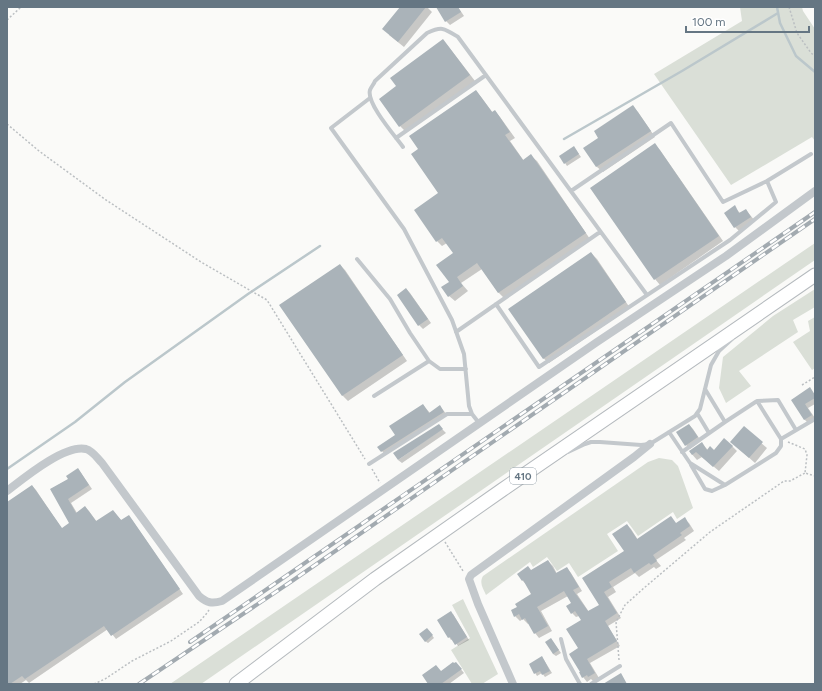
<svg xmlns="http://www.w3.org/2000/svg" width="822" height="691" viewBox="0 0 822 691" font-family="Figtree,sans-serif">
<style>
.green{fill:#dadfd7}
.shadow{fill:#0003}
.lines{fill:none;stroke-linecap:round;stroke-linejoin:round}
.stream{stroke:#bbc7cb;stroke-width:2.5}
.building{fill:#aab3b9}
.primary-casing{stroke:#b5babe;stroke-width:15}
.path{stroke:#bbbfc2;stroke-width:1.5;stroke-dasharray:2 2;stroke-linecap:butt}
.lane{stroke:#c3c8cc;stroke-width:4}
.street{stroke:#c3c8cc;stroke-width:8}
.primary{stroke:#fff;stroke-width:13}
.rail-casing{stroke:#a2aab0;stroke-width:4}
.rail{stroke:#fff;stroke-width:2.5;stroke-dasharray:8;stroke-linecap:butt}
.labels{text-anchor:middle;stroke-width:4;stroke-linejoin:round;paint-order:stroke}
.shield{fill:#fff;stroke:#939fa8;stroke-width:1}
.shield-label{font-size:10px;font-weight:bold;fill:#657683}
</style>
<rect width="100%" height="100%" fill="#fafaf8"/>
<path class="green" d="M740,7H802L803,11L815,29V141L812,137L731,185L654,74L742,21Z
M815,243V260L201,684H170Z
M815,289V307L793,320L798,332L739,371L751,386L726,403L719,388L723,357L773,316Z
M815,317V368L812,370L793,342L810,331L808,321Z
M659,458L672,460L678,466L693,508L677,519L673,512L638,536L627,521L607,534L618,551L578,577L569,563L557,571L547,557L533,567L530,562L486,595C483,588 479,583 483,576L648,462Z
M463,599L498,674L482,684H472L451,650L470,638L452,605Z"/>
<path class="shadow" d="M401,7H427L432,12L404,47L389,35Z
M437,7H458L464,16L450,25L446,21Z
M443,40L448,46L475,81L406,132L400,126L380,99L398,87Z
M476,91L481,97L493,113L495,111L500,117L515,138L510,141L524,161L531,156L537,161L590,239L504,298L498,292L482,269L461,283L468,291L455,301L449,296L454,253L447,243L442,246L437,241L440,194L419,149Z
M633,107L638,112L655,137L603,172L597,167L585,148L600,138Z
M655,145L660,150L723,241L660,285L655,279Z
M576,150L581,157L567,166L565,163Z
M734,207L740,213L746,210L755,221L739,231L735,227Z
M591,253L597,259L630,308L549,363L543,358Z
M340,265L345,270L407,361L348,401L343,396L281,305Z
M406,289L410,293L431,323L423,329L419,325Z
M810,389L815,395V404L808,408L815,418L808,423L804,419L792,400Z
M423,405L430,413L440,406L447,415L385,455L379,447L396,435Z
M689,425L693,429L701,441L690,449L686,445Z
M744,428L767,448L755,463L737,447Z
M442,429L446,433L402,463L398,460Z
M702,444L708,450L714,451L732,446L737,451L719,471L702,457L697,460L690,452Z
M78,469L81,473L92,489L71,503L77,513L85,507L89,511L97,522L113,511L122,521L132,520L183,594L116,639L108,629L29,683L26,680L20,684H7V503L32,486L36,490L62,529L71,523L51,489L69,479Z
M684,519L689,523L694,531L684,538L686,540L656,560L661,566L656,569L654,567L639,577L635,573L613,587L616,592L608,597L621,618L608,626L620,646L590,663L599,678L593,681L591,679L587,682L583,677L580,648L582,620L579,616L576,617L572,613V604L568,596L541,611L552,631L539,638L535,633L529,623L528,624L523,619L520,621L515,616L512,611L518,607L532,594L527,585L522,580L532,571L548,561L553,566L557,574L567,568L571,573L582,591L577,594L589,612L600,605L583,578L625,552L627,525L631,529L638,540L677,524Z
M453,614L469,640L458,646L453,639L451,640L449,637Z
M429,631L434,638L428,643L425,641Z
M551,639L561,653L556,656L553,654Z
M542,658L544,660L552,673L545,677L542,673L537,676L530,664Z
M459,667L464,673L449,684H429L441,672Z"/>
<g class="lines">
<path class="stream" d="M777,7L780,23L796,56L815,72
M564,139L682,71L778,13
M7,469L75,422L125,382L248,294L320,246"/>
</g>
<path class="building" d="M400,7H426L398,42L382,29Z
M436,7H458L461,12L445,22Z
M443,39L470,75L399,127L379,99L396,86L390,78Z
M476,90L492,112L495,110L510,132L505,135L523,160L531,154L586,233L498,293L477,263L457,277L463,286L448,297L441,287L449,282L436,265L453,253L442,238L436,242L414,210L438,193L411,154L418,149L409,136Z
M633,105L651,131L596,167L583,148L598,138L594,131Z
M655,143L719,236L654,280L590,188Z
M574,146L579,154L564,164L559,156Z
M735,205L739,213L746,209L751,217L734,228L724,213Z
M591,252L626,302L543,359L508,309Z
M340,264L403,355L342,396L279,305Z
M406,288L428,319L418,326L397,295Z
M810,387L815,395V398L805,404L812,415L804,420L791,400Z
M423,404L429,413L440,405L444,412L381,452L377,447L395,435L389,426Z
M439,424L443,429L398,460L393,453Z
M689,424L698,437L685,446L676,432Z
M744,426L763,442L749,458L730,442Z
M724,438L733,446L713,467L696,452L692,455L689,451L702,442L707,450L710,446L714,450Z
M78,468L89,485L68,499L76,513L85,506L96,521L113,510L121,520L129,515L180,589L111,636L104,626L25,679L22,676L10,684H7V502L32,485L62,528L69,523L50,489L68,479L66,476Z
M671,516L676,523L685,517L690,526L680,533L682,535L653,555L657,561L651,565L649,563L634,573L631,568L609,582L612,587L604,592L617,613L605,621L617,641L587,659L595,673L588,677L587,675L582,678L579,672H580L569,654L578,648L566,629L581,620L575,611L571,614L566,606L571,603L564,591L537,607L548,626L534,634L525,618L522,620L519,614L514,617L511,610L517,607L515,604L531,594L523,580L522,581L517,574L528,566L531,570L548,560L556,573L567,567L579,587L573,590L588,611L599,605L582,578L624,551L612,534L627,524L637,539Z
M451,611L467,637L455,645L450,637L448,638L437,620Z
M427,628L433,635L425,642L419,634Z
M551,638L559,650L553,654L545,642Z
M542,656L550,671L542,675L540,671L534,674L529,664Z
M453,662L454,663L456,662L462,669L441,684H428L422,675L436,665L441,671Z
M621,673L627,684H603Z"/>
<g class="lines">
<defs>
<path id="primary" d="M236,684L375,579L502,490L815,275"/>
</defs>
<use href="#primary" class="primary-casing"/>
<path class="path" d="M789,7L797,33L811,53L815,56
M7,20L21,7
M7,124L39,151L106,200L201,262L267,300L365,459
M802,385L815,377
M788,442L805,449L807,455L805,473L815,476
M372,469L380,483
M445,542L463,571
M619,660L616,622L625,605L644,588L710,532L784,481H790L805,473
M94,684L105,679L132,661L171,641L199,622L207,613L209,610"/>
<path class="lane" d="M370,98L331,128L404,229L452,320L464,354L469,406L472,414L479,423
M396,138L486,75
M403,147C395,136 366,103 370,90C371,87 374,84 375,81L427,33C442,26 444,28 458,37L647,295
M571,191L671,123L723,202L767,181L811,154
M357,259L390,299L410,333L429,361L440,369H466
M496,304L539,367L730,240L776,202L767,181
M456,332L600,232
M374,396L429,361
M757,401L778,400L796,430
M697,413L709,433
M669,432L690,463L725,485L776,453L781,446V439L757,401L725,422L705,389
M781,439L815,419
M568,452L585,444L591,442H600L641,445L650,444L695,416L700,409L711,365L719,351L732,339
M682,452L725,422
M369,464L447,414H472
M691,465L705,489L712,491L725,485
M561,639L566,659L580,684
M591,684L620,666"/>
<path class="street" d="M7,491C24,478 65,444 86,449C93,451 97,458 102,463L199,596C207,603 212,604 222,601L597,342L726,256L815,191
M513,684L478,604L469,579L471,575L634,457L650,444"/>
<use href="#primary" class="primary"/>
<defs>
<path id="rail" d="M190,642L815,212
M139,684L292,581L815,219"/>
</defs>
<use href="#rail" class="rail-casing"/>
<use href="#rail" class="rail"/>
</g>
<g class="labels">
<rect class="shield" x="510" y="468" width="26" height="16" rx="3"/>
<g class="shield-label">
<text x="523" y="480">410</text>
</g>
</g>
<rect width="822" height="691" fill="none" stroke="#657683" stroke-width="16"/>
<path d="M686 26v6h123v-6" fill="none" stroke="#657683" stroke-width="2"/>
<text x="692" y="26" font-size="12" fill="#657683" stroke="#ffffff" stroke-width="3" paint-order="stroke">100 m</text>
</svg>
